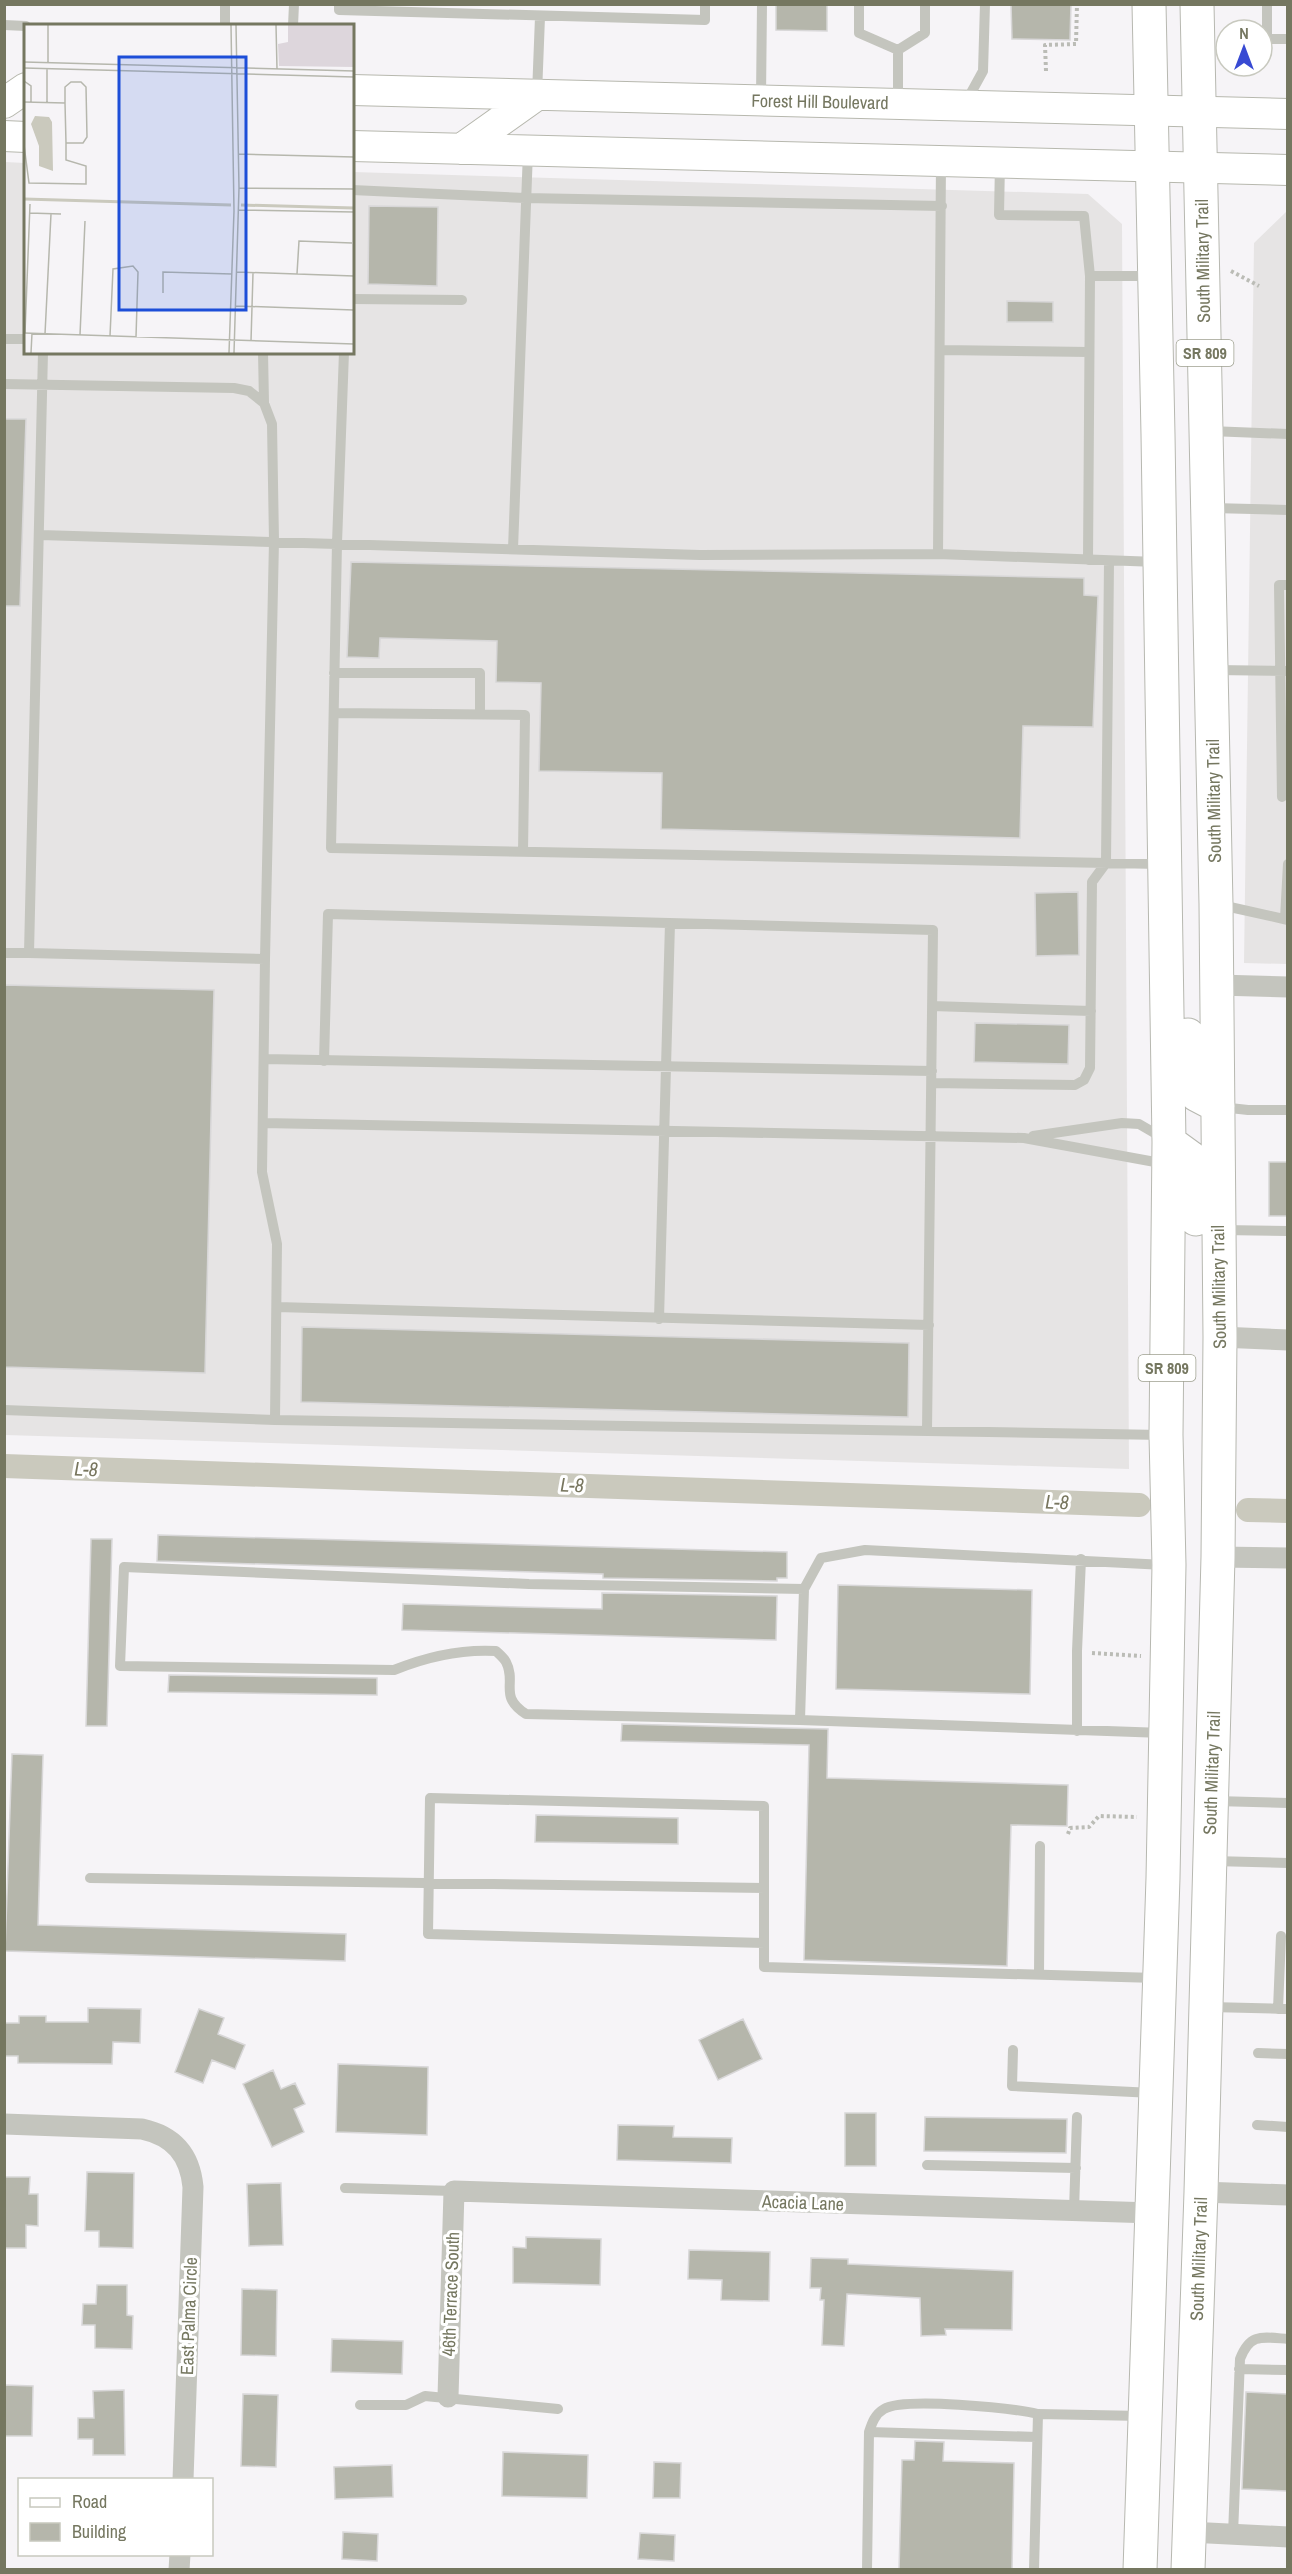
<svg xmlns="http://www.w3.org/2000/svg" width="1292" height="2574" viewBox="0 0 1292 2574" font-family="'Archivo Narrow',sans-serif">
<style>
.built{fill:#e6e4e4}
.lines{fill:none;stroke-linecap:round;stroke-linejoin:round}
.canal{stroke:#cac9bd;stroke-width:24}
.building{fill:#b5b6ab;stroke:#d8d7d8;stroke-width:1.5}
.secondary-casing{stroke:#b7b8ae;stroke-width:32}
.primary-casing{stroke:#b7b8b0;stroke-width:35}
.path{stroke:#bbbcb6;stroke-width:4;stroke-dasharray:3 3;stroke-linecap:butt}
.lane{stroke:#c4c5be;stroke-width:10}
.street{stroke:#c4c5be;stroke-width:21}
.secondary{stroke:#fff;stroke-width:30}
.primary{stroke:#fff;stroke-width:33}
.labels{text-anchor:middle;stroke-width:6;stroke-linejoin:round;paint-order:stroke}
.shield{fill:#fff;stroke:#9ea090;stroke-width:1.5}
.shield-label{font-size:16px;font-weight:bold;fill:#757760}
.street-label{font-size:18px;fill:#757760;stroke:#fff}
.water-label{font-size:20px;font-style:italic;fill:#78765f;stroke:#fff}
.inset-river{fill:none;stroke:#cac9bd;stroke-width:3}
.inset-road{fill:none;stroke:#b6b7ad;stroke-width:1.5}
.view{fill:#1d4ed8;fill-opacity:0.15;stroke:#1d4ed8;stroke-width:3}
.inset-edge{fill:none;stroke:#757760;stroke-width:3}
</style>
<rect width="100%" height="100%" fill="#f6f4f7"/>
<path class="built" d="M5,162L25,163L26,352H352L353,172L1088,194L1122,224L1129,1469L5,1435Z
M1287,211V964L1244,963L1254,243Z"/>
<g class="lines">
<path class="canal" d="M4,1466L1139,1505
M1248,1510L1288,1511"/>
</g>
<path class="building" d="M776,4H827V31L776,30Z
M1011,4H1071L1070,40L1012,39Z
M369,206L438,207L437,286L368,284Z
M1007,301L1053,302V322H1007Z
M4,419H26L20,606H4Z
M351,562L1084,578V595L1098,596L1093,727L1023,726L1020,838L661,829L662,773L539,771L541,683L496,682L497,641L380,638L379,658L347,657Z
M1078,892L1079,955L1036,956L1035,893Z
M4,985L214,990L205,1373L4,1367Z
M975,1023L1069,1025L1068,1064L974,1062Z
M1269,1162H1287V1216H1269Z
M302,1327L909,1343L908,1417L301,1402Z
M158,1535L787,1552V1578H777V1581L603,1578V1574L157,1561Z
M91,1539H112L107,1726H86Z
M838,1585L1032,1590L1030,1694L836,1689Z
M602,1593L777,1596L776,1640L402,1630L403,1604L602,1609Z
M169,1675L377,1678V1695L168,1692Z
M622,1724L828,1729L827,1778L1068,1785L1067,1826L1011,1825L1007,1966L804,1960L809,1745L621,1741Z
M12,1754L43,1755L38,1925L346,1934L345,1961L5,1951Z
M536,1815L678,1818V1844L535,1842Z
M88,2008L141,2009L140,2043L113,2042L112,2064L18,2063V2056H4V2023H19V2016H46V2022H88Z
M199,2009L224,2018L218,2034L245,2045L235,2069L212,2060L203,2083L175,2072Z
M743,2019L762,2059L718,2080L699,2040Z
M338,2064L428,2067L427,2135L336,2132Z
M273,2070L281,2089L295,2083L305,2104L294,2109L304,2132L272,2147L243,2084Z
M845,2113H876V2166H845Z
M925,2117L1067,2119L1066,2153L924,2151Z
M618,2125L674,2126L673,2137L732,2138L731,2163L617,2160Z
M87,2172L134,2173L133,2248L99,2247V2231H85Z
M4,2177H30L29,2194H38V2226L26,2225V2248H4Z
M281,2183L283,2245L249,2246L247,2184Z
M526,2237L601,2239L600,2285L513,2283V2247L526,2248Z
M689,2250L770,2252L769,2301L721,2300L722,2280L688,2279Z
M811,2258L848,2259V2264L1013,2271L1012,2330L945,2329L946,2335L921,2336L920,2298L847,2294L844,2346L822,2345L824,2300H820L821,2288H810Z
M97,2285H127V2315L133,2316L132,2349L95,2348V2325H82L83,2304H96Z
M242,2289L277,2290L276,2356L241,2355Z
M332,2339L403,2341L402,2374L331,2372Z
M4,2385L33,2386L32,2436H4Z
M124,2390L125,2455H93V2439H78V2418H94L93,2391Z
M1246,2392L1287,2394V2491L1242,2489Z
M243,2394L278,2395L276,2467L241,2466Z
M915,2441L944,2442L943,2461L1014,2463L1012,2570H899L902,2460H914Z
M503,2452L588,2455L587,2498L502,2496Z
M654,2462L681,2463L680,2498H653Z
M392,2465L393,2497L335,2499L334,2467Z
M343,2532L378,2534L377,2561L342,2559Z
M640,2533L675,2535L674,2561L638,2559Z"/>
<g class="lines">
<defs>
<path id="secondary" d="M352,90L1288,114
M4,103L26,88
M4,136L26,137
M352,146L1288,170
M461,149L537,95"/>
<path id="primary" d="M1188,1035V1071L1197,1095L1218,1106
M1169,1142L1191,1158L1195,1176L1196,1219
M1140,2570L1163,1878L1169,1565L1166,1435L1169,1142L1158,434L1149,4
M1188,2570L1201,2192L1218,1557L1220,1337L1216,904L1197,4"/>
</defs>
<use href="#secondary" class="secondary-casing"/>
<use href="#primary" class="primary-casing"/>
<path class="path" d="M1046,71L1045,45L1076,44L1077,4
M1231,271L1259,286
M1092,1653L1141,1656
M1068,1834L1070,1828L1089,1827L1099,1816L1137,1817"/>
<path class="lane" d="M225,4V26
M339,4V10L705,20V4
M859,4V33L898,50
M1267,4V39H1288
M4,25L26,26
M293,26L294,4
M898,50L925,33V4
M898,50V104
M537,94L540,17
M761,97L762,4
M966,102L983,71L985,4
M1000,163L999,215L1084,216L1090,276L1088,560
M352,190L525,198L942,206
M1090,276H1152
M352,299L462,300
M4,339H26
M940,350L1089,352
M43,352L29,953L265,959L262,1172L277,1244L275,1420
M263,352L264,403
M344,352L337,543L331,848L1161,864
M4,384L234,388L249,391L264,403L272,424L274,541L265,959
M1210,431L1288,434
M1212,508L1288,510
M40,535L700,555L938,554L1157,562
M513,549L528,151
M938,554L941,162
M1215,670L1286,671
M334,673H480V714
M334,713L525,715L523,852
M1282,797L1279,585H1288
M1221,905L1288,920
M1285,918L1288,864
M4,953H29
M932,1006L1091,1011
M264,1059L932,1071
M324,1061L328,914L933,930L927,1431
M932,1083L1075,1085L1084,1080L1090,1068L1092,882L1106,863L1109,562
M1221,1107L1248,1110H1288
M263,1123L1024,1138L1166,1164
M1033,1136L1122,1123L1139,1124L1163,1138
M1222,1230L1288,1231
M277,1307L929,1325
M659,1319L670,923
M4,1410L275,1420L1163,1435
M800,1720L804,1589
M1077,1731V1651L1081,1559
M1163,1733L800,1720L526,1714C498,1696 517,1683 506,1662C504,1658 499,1654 496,1651C461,1649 426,1657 394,1670L120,1666L124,1567L529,1584L804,1589L821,1558L865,1550L1165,1565
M1215,1801L1288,1803
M1213,1861L1288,1863
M90,1878L764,1888
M764,1943L428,1934L430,1798L764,1806V1967L1156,1978
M1039,1974L1040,1846
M1210,2007L1288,2009
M1278,2009L1281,1936
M1013,2050L1012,2086L1153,2093
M1258,2053L1288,2054
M1257,2125L1288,2127
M927,2165L1076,2168
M345,2188L454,2191
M1074,2211L1077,2117
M1239,2369L1288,2370
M360,2405H406L425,2396L558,2409
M1038,2414L1142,2416
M869,2432L1037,2437
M1233,2534L1240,2359C1250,2333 1262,2337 1288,2339
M867,2570L869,2432C872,2423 875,2414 884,2409C904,2397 1012,2408 1038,2414L1034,2570"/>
<path class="street" d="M1217,985L1288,987
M1220,1337L1288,1340
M1218,1557L1288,1558
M4,2124L142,2129C174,2136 190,2155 193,2187L183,2480
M1201,2192L1288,2195
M448,2397L454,2191L1153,2213
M1189,2532L1288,2537
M179,2570L180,2554"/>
<use href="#secondary" class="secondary"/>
<use href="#primary" class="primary"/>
</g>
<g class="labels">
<g class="shield">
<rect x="1176.5" y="340" width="57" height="26" rx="4.5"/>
<rect x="1138.5" y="1355" width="57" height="26" rx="4.5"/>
</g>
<g class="shield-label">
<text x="1205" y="359">SR 809</text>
<text x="1167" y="1374">SR 809</text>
</g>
<g class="street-label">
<text transform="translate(820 102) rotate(1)" y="6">Forest Hill Boulevard</text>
<text transform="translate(1203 261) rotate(-91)" y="6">South Military Trail</text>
<text transform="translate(1214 801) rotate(-91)" y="6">South Military Trail</text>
<text transform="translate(1219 1287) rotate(-91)" y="6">South Military Trail</text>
<text transform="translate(1212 1773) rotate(-88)" y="6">South Military Trail</text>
<text transform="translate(803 2203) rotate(2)" y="6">Acacia Lane</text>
<text transform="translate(1199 2259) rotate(-88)" y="6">South Military Trail</text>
<text transform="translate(451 2294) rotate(-88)" y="6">46th Terrace South</text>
<text transform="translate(189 2316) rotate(-88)" y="6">East Palma Circle</text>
</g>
<g class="water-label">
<text transform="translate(86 1469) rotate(2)" y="7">L-8</text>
<text transform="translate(572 1485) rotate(2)" y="7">L-8</text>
<text transform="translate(1057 1502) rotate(2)" y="7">L-8</text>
</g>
</g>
<g transform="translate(24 24)">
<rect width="330" height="330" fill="#f6f4f7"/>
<path d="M264,1H330V43L255,42L254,20L264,18Z" fill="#ddd6dc"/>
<path d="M11,92L25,93L28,98L29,147L15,142V122L7,100Z" fill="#cac9bd"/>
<path class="inset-river" d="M0,175L207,181M217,181L330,184"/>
<path class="inset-road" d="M252,1L253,45M0,38L330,47M24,38V1M0,44L330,53M0,57L7,62V78M0,78L41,79M23,79V45M0,121L5,159L62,160V142L42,136V119L41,79V63L47,58H57L62,63L63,113L59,119H42M214,130L330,133M215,164L330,165M214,186L330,188M5,189L37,190M213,248L330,252M273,250L275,217L328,219M139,269V248L208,250M212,282L330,286M0,309L330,320M1,309L6,180M21,310L27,190M56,311L61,197M86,312L89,245L109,242L114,248L112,313M227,317L229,249M7,329L8,309M205,329L210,187L207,1M210,329L215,164L212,1"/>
<path class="view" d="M95,33H222V286H95Z"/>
<rect width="330" height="330" class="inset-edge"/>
</g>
<rect width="1292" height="2574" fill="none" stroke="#757760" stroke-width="12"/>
<rect x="18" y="2478" width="195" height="78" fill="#ffffff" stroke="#c8c9bf" stroke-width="1.5"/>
<rect x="30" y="2498" width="30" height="9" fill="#ffffff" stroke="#c8c9bf" stroke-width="1.5"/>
<text x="72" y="2508" font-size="18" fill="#757760">Road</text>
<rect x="30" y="2523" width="30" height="18" fill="#b5b6ab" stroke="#c8c9bf" stroke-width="1.5"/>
<text x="72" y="2538" font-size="18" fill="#757760">Building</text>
<g transform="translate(1244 48)"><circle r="28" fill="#ffffff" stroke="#c8c9bf" stroke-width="1.5"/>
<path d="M0-4.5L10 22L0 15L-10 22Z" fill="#384ad3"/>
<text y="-9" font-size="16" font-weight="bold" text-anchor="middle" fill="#757760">N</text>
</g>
</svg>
